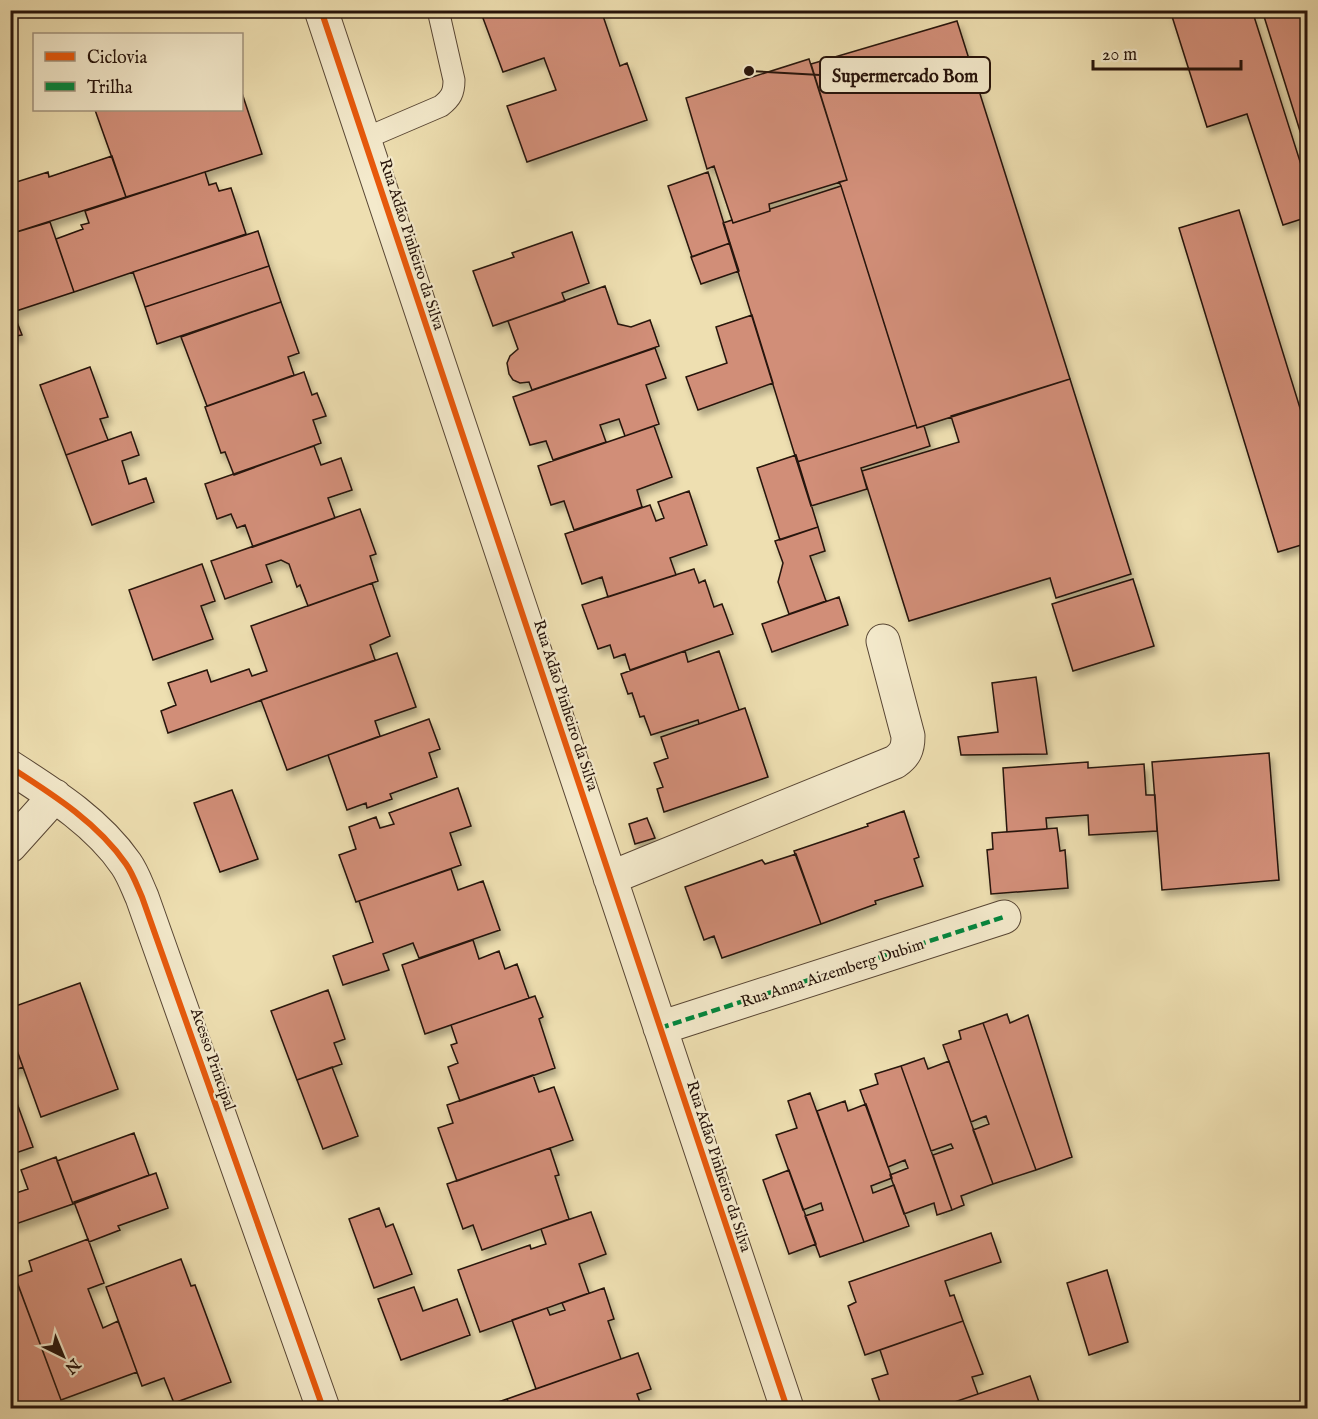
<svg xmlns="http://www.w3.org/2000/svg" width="1318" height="1419" viewBox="0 0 1318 1419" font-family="'IM FELL English',serif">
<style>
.building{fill:#d18e78;stroke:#26130a;stroke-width:1.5;filter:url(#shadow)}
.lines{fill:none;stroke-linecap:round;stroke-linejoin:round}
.service-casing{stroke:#584634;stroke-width:23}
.minor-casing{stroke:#584634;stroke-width:35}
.service{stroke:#f4eacc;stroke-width:21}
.minor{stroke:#f4eacc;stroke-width:33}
.quiet{stroke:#00873e;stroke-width:4.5;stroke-dasharray:9 4.5;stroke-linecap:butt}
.cycleway-casing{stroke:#f4eacc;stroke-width:10}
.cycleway{stroke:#e8590c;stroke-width:6}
.labels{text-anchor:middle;stroke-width:4.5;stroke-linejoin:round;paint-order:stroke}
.street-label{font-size:16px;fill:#26130a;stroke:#f4eacc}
.leader{fill:none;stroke:#26130a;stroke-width:2}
.callout-dot{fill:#26130a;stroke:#f4eacc;stroke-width:2}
.callout{fill:#f4eacc;stroke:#26130a;stroke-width:2}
.callout-label{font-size:18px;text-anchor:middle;font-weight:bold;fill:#26130a}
</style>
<defs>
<filter id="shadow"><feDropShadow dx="3.5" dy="6" stdDeviation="3" flood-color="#0004"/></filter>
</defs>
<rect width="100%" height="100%" fill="#eedfb1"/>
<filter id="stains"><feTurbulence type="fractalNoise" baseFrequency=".00333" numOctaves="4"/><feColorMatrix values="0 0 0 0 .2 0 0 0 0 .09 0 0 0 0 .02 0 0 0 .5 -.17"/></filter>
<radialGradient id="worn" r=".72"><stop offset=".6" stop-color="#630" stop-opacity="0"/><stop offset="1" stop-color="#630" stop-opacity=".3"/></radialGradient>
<path class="building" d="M480,10H601L620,66L627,63L647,120L527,162L507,106L556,90L544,58L503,72Z
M1170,10H1252L1303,171L1308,170V217L1283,225L1247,114L1207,127Z
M1262,10H1308V146L1305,147Z
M957,21L1070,379L917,428L841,186L839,182L847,180L811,64Z
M809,59L847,180L769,204L770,211L733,223L714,166L707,169L686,98Z
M242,93L262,154L126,197L95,110H242Z
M112,156L126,197L10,234V184L48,172L49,177Z
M205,172L209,185L216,183L219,191L231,188L246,234L74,292L56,239L83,229L81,225L89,223L85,211Z
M708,172L730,243L692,257L668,186Z
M841,186L916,425L797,462L723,223L732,220L733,223L770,211V209Z
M1239,210L1308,434V543L1278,552L1179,228Z
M50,222L74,292L13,312L10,305V234Z
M258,231L269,266L145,307L133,272Z
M572,232L589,283L562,293L565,301L493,326L473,271L514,257L512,253Z
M730,243L739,271L701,284L691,257Z
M269,266L281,302L157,344L145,307Z
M605,286L618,324L631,327L650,320L659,346L532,390L529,382L520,383L513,380L509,374L507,363L510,356L518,349L508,321Z
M281,302L299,353L288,357L294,375L207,406L181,337Z
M10,305L13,312L22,335L10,337Z
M752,315L773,383L698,410L686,377L727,363L716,327Z
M655,348L666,378L646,385L659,424L625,436L619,419L600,425L606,442L553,460L546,441L530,445L513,397Z
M90,367L108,417L100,419L108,440L66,455L40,385Z
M304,372L312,395L317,393L326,416L313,420L321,443L234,475L225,452L221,453L205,407Z
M1070,379L1131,574L1056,598L1050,578L909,621L862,471L959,442L951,416Z
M916,425L917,428L924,426L930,446L861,468L867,489L811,506L797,462Z
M654,426L672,477L637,490L642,507L574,530L564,501L551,505L538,466Z
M131,432L139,455L122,461L129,484L146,478L154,502L92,525L66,455Z
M314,446L321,465L341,458L352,490L328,498L335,518L253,547L245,525L237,528L231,514L217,519L205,484Z
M796,455L818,527L780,540L757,468Z
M689,491L707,545L670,558L676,575L608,597L602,577L582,584L565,534L650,505L656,521L664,518L658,502Z
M360,509L376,554L370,556L378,581L308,606L300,585L297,587L289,564L281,560L266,565L272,582L225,599L211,561Z
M818,527L825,551L810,556L826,601L789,614L778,582L783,563L775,541Z
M202,564L215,601L201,606L213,639L153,660L129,590Z
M694,569L699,583L705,580L714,607L722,604L733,634L630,670L625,654L614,658L610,645L598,649L582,605Z
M1133,579L1154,646L1073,671L1052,604Z
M372,583L390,636L370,645L375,660L168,733L161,711L176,705L168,683L207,670L211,682L249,669L252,676L267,671L251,626Z
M839,597L848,625L772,652L762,624Z
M685,651L688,662L719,651L739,710L699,724L698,720L651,735L644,716L640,717L632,693L628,694L621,674Z
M397,653L416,707L375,721L380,736L287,770L261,700Z
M1036,677L1047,754L961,755L958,737L998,732L992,683Z
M745,708L768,777L664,812L657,789L663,787L654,763L668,758L661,737Z
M429,719L440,749L429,753L437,777L390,794L392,799L367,808L366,803L347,810L328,755Z
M1269,753L1279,880L1162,890L1152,762Z
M1088,762V768L1144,764L1146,795H1155L1157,831L1089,835L1088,815L1046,818L1047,829L1007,832L1003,768Z
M458,788L471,826L450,833L461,865L356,902L339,855L356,849L349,827L376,817L380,828L394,824L389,813Z
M232,790L258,859L220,872L194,803Z
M904,811L919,857L914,859L923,886L875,901L876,904L821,924L794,851L868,826L867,824Z
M647,818L655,838L635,844L629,824Z
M1057,828L1060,851L1065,850L1068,888L991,894L987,850L993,849L992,833Z
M796,854L821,924L722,958L714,936L704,940L685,887L762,860L765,864Z
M451,869L458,890L483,881L500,930L419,958L413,943L383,954L389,970L343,985L333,956L373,942L359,901Z
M473,940L479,959L499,951L505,969L517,964L529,998L425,1034L402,965Z
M80,983L118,1089L41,1117L10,1031V1008Z
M328,990L345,1039L334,1043L342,1064L297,1080L271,1011Z
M535,996L543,1017L539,1019L555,1068L460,1101L448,1067L458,1063L451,1045L457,1043L451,1025Z
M1007,1014L1010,1023L1028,1015L1072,1157L1036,1170L983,1023Z
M983,1023L1036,1170L993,1184L973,1130L989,1124L986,1116L971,1122L943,1045L961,1039L959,1031Z
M10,1031L23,1067L10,1072Z
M924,1058L928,1069L949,1061L993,1184L961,1196L964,1205L952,1210L933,1155L953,1148L951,1144L931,1151L901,1066Z
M901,1066L952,1210L937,1215L934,1203L904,1214L890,1175L908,1168L905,1160L888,1167L860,1090L878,1084L875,1074Z
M332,1067L358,1136L323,1149L297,1080Z
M533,1075L539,1092L554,1087L573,1140L457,1181L438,1128L453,1123L447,1105Z
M10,1084L33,1147L10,1155Z
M810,1093L864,1242L820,1257L805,1216L823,1210L821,1203L803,1210L776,1135L797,1128L788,1101Z
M845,1101L848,1111L866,1104L892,1178L871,1186L873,1193L894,1185L909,1226L864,1242L817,1111Z
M134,1133L149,1175L73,1204L57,1161Z
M550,1148L559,1175L555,1176L569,1219L482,1250L473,1225L463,1229L447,1184Z
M56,1157L73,1204L10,1226V1195L28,1189L21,1170Z
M789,1170L816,1244L789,1254L763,1180Z
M156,1173L168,1208L118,1226L120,1230L89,1242L74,1202Z
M379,1208L386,1227L393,1224L412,1274L374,1288L349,1219Z
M591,1212L606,1254L579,1264L589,1293L480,1332L458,1270L530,1245L531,1249L546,1244L541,1229Z
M991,1233L1001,1262L945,1281L950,1296L954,1295L963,1321L865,1355L848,1306L856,1302L849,1282Z
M88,1239L104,1283L88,1289L103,1328L118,1321L137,1372L61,1400L15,1277L32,1271L29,1261Z
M181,1259L191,1286L195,1285L231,1382L174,1403L164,1378L142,1386L106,1287Z
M1107,1270L1128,1342L1089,1355L1067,1283Z
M13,1271L61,1400L63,1408H10V1272Z
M414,1287L423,1311L457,1299L470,1335L401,1360L378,1299Z
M604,1288L614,1319L608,1321L621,1359L536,1389L512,1320L547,1308L550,1315L565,1310L562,1303Z
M963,1321L983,1374L972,1377L978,1394L937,1408H882L872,1379L888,1374L880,1350Z
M638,1353L651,1389L637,1394L642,1408H511L507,1399Z
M1030,1376L1041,1408H937L978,1394Z
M507,1399L511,1408H481Z"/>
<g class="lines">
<defs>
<path id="service" d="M364,139L441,106C451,98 454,93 454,80L438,10"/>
<path id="minor" d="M321,10L787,1408
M10,767C52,794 97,822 126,864C133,874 137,886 142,897L323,1408
M10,846L55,796
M610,878L895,762C905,755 908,749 908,736L883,641
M660,1028L1004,917"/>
</defs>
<use href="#service" class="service-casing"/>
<use href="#minor" class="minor-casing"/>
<use href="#service" class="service"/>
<use href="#minor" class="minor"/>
<path class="quiet" d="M660,1028L1004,917"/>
<defs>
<path id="cycleway" d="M321,10L787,1408
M10,767C52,794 97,822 126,864C133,874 137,886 142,897L323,1408"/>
</defs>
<use href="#cycleway" class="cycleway-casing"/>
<use href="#cycleway" class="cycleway"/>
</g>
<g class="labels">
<g class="street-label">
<text transform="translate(413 244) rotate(72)" y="6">Rua Adão Pinheiro da Silva</text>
<text transform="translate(567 705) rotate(72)" y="6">Rua Adão Pinheiro da Silva</text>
<text transform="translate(832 972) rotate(-18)" y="6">Rua Anna Aizemberg Dubim</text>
<text transform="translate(214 1059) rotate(71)" y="6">Acesso Principal</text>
<text transform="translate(720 1166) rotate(72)" y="6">Rua Adão Pinheiro da Silva</text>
</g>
</g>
<path class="leader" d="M749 71L820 75"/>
<circle class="callout-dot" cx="749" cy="71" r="6"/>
<rect class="callout" x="820" y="57" width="170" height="36" rx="6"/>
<g class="callout-label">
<text x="905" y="82">Supermercado Bom</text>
</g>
<rect width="1318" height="1419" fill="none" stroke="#eedfb1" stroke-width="36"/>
<rect x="12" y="12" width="1294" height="1395" fill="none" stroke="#26130a" stroke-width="3"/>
<rect x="18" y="18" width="1282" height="1383" fill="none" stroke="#26130a" stroke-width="1.5"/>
<rect x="33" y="33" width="210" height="78" fill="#f4eacc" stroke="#a2947e" stroke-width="1.5"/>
<rect x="45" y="52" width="30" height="9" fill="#e8590c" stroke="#a2947e" stroke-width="1.5"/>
<text x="87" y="63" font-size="18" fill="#26130a">Ciclovia</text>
<rect x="45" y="82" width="30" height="9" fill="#00873e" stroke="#a2947e" stroke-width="1.5"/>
<text x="87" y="93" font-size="18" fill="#26130a">Trilha</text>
<g transform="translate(63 1356) rotate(137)" stroke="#f4eacc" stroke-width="4.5" paint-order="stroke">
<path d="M0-4.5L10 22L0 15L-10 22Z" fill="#26130a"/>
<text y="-9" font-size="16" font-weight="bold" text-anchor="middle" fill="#26130a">N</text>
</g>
<path d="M1093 60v9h148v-9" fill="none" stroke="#26130a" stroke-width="3"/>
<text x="1102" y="60" font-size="18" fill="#26130a" stroke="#f4eacc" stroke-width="4.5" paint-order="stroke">20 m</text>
<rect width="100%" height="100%" filter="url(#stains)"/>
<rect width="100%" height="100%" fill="url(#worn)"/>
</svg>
